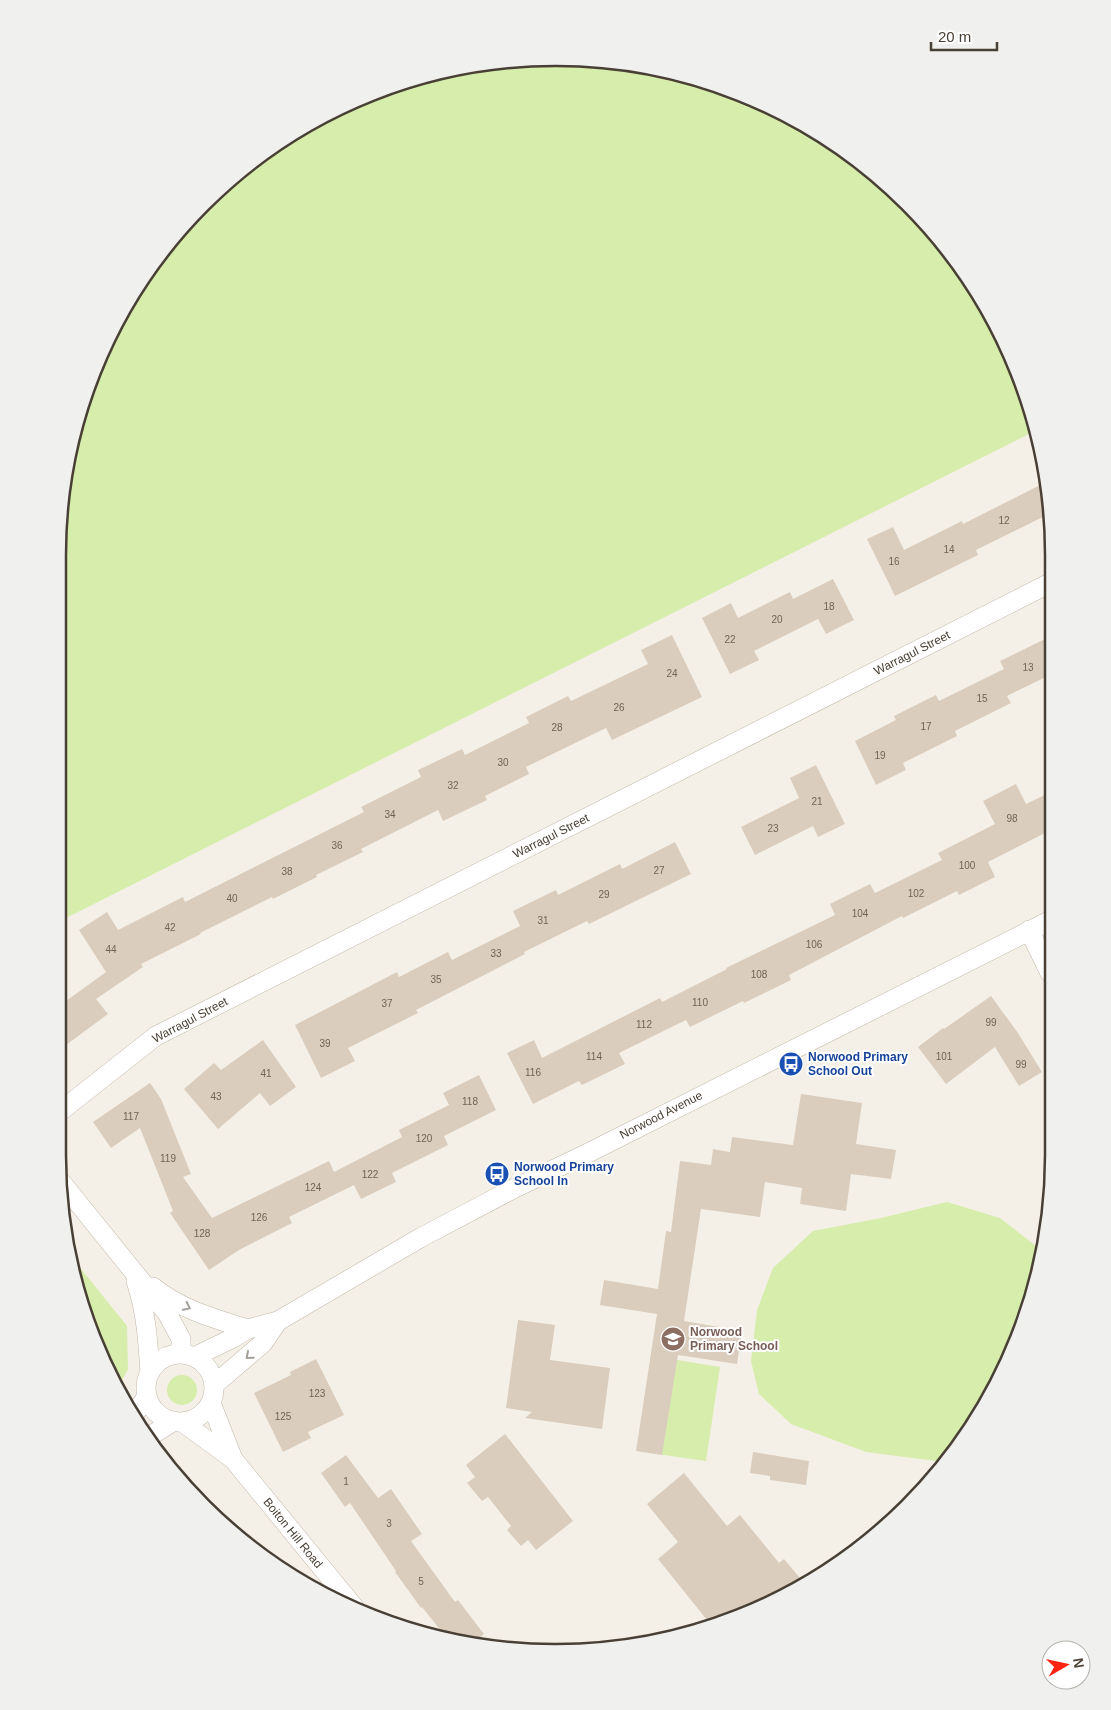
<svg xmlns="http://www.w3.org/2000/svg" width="1111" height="1710" viewBox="0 0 1111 1710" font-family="Arial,sans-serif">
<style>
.green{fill:#d6edac}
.building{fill:#dbcdbe}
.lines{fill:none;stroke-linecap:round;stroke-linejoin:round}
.street-casing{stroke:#c2b7a8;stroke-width:20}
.street{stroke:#fff;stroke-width:19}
.oneway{stroke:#a4a09a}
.labels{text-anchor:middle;stroke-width:4;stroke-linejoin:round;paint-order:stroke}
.number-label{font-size:10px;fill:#6e6357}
.street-label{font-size:12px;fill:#494035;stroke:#fff}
.transit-label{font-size:12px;font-weight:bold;fill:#164399;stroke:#fff;text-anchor:start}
.education-label{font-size:12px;font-weight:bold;fill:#785e54;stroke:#fff;text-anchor:start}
.rim{fill:none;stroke:#494035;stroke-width:2.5}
</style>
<rect width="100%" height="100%" fill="#f5f0e7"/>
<path class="green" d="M523,59L620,62L715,84L804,124L884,181L950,252L1002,335L1037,430L62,920V490L75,426L109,335L181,227L252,161L335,109L426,75Z
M947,1202L1000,1218L1041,1250L1015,1345L987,1404L947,1459L936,1461L866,1452L791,1424L759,1394L751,1361L757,1310L773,1268L813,1231L881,1218Z
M70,1255L127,1326L128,1369L119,1386L84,1314Z
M671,1359L720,1367L706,1461L657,1454Z
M167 1390a15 15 0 1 1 30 0a15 15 0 1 1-30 0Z"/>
<path class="building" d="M1046,482L1051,513L976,550L978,555L895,596L867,539L893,527L904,550L962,521L963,524Z
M833,579L854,620L826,634L818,619L754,651L759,660L730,674L702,618L731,603L738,618L790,592L793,599Z
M672,635L702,697L612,740L606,728L526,767L529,774L485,796L487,800L443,821L438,810L361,849L363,852L316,875L317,877L273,899L272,897L200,933L201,934L141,964L143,967L96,999L108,1014L62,1048V1004L106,972L79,930L107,912L118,930L183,897L185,902L364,812L361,807L421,777L418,770L462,749L465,755L529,723L526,717L568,696L571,701L648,664L641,650Z
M1047,638L1052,649V674L1007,696L1011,703L955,731L957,736L903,763L906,770L876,785L855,741L896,720L894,716L936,695L939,701L1004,669L1000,661Z
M816,765L845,824L818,837L813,826L755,855L741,827L799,798L790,778Z
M1016,784L1026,804L1051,792V830L988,862L995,877L959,895L957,891L903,918L902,916L789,975L791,980L744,1003L743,1001L690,1027L686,1020L619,1053L625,1064L582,1085L579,1081L533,1104L507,1053L534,1040L542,1058L660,998L662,1002L727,969L726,968L835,915L830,904L870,884L875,893L942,860L938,853L995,824L983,801Z
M675,842L691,874L589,924L587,921L524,952L525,954L416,1010L418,1013L348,1048L355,1061L321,1078L295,1025L397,972L399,977L448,952L452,960L520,926L513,911L556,890L558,895L620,864L622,869Z
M991,996L1018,1033L1042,1072L1019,1086L995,1047L946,1084L918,1047L943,1028L944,1029Z
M263,1040L296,1087L270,1106L260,1093L218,1129L184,1089L214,1063L221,1070Z
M479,1075L496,1110L444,1136L448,1145L392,1173L396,1182L361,1199L354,1185L289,1217L292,1223L239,1250L209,1270L170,1213L173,1211L140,1128L111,1148L93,1122L150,1083L161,1099L191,1174L183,1177L212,1218L329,1161L334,1172L402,1137L399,1130L449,1105L443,1093Z
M801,1094L862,1103L856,1144L896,1150L891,1179L851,1174L846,1211L800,1204L802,1188L765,1182L760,1217L701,1209L684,1321L742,1331L737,1364L678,1355L662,1455L636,1451L657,1314L600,1305L604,1280L658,1289L666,1231L671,1232L680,1161L711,1165L713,1149L730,1152L732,1137L793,1145Z
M518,1320L555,1325L550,1360L610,1368L602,1429L525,1418L532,1412L506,1408Z
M316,1359L344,1415L308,1432L311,1438L283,1452L254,1393L291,1375L290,1372Z
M505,1434L573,1521L536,1550L528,1540L521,1546L507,1530L511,1526L488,1497L482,1501L467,1483L475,1477L466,1465Z
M753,1452L809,1461L806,1485L770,1480V1476L750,1473Z
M346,1455L378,1498L391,1489L422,1534L411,1541L455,1602L458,1600L484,1634L474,1642L445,1636L422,1607L421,1608L395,1572L396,1571L350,1503L345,1507L321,1473Z
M684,1473L727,1526L740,1515L779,1563L784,1559L800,1578L770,1603L711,1625L658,1559L678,1542L647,1504Z"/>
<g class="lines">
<defs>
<path id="street" d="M1029,930L1050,973
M62,1110L156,1036L1052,582
M62,1183L167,1313L181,1339V1354
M136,1281C146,1311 148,1341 150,1373
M153,1287C180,1309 215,1319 248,1329
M146 1388a34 34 0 1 1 68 0a34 34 0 1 1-68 0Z
M194,1357L233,1338L248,1329L278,1321L420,1238L513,1189L588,1153L1051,920
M214,1385L263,1343L278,1321
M211,1403L233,1459
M134,1415L147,1396
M182,1422L233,1459L354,1607
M147,1438L174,1421"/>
</defs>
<use href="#street" class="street-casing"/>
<use href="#street" class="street"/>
</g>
<defs><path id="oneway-chevron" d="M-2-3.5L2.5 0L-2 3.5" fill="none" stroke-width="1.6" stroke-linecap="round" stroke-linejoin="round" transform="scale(1.25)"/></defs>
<g class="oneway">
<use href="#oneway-chevron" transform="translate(187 1307) rotate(26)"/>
<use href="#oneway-chevron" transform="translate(249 1356) rotate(139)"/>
</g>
<defs>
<symbol id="bus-disc" viewBox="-11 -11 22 22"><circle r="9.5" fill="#1a4fb4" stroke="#fff"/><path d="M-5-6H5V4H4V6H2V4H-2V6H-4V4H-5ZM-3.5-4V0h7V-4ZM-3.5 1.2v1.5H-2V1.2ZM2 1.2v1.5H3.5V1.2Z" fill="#fff"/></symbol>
<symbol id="school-disc" viewBox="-11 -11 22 22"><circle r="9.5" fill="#8d6e63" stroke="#fff"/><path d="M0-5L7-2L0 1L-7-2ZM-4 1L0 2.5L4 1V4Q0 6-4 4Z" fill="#fff"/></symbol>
</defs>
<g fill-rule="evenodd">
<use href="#bus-disc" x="777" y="1050" width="28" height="28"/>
<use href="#bus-disc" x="483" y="1160" width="28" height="28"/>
<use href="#school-disc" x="659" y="1325" width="28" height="28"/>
</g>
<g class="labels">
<g class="number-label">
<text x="1004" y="524">12</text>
<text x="949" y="553">14</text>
<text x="894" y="565">16</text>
<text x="829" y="610">18</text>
<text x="777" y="623">20</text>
<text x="730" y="643">22</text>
<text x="1028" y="671">13</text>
<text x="672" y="677">24</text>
<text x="982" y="702">15</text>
<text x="619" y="711">26</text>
<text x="926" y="730">17</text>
<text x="557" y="731">28</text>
<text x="880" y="759">19</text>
<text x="503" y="766">30</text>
<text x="453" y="789">32</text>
<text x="817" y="805">21</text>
<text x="390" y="818">34</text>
<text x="1012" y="822">98</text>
<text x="773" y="832">23</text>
<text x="337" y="849">36</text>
<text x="967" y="869">100</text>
<text x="659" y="874">27</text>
<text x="287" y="875">38</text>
<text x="916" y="897">102</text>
<text x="604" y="898">29</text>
<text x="232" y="902">40</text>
<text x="860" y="917">104</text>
<text x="543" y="924">31</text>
<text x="170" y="931">42</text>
<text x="814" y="948">106</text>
<text x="111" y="953">44</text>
<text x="496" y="957">33</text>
<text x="759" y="978">108</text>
<text x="436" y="983">35</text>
<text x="700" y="1006">110</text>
<text x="387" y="1007">37</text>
<text x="991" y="1026">99</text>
<text x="644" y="1028">112</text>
<text x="325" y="1047">39</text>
<text x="594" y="1060">114</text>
<text x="944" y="1060">101</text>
<text x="1021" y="1068">99</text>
<text x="533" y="1076">116</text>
<text x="266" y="1077">41</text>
<text x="216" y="1100">43</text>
<text x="470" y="1105">118</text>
<text x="131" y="1120">117</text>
<text x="424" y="1142">120</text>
<text x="168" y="1162">119</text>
<text x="370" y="1178">122</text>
<text x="313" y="1191">124</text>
<text x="259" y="1221">126</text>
<text x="202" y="1237">128</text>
<text x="317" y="1397">123</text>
<text x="283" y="1420">125</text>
<text x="346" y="1485">1</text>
<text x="389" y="1527">3</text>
<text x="421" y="1585">5</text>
</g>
<g class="street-label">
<text transform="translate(912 653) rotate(-27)" y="4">Warragul Street</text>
<text transform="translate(551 836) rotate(-27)" y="4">Warragul Street</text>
<text transform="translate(190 1020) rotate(-28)" y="4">Warragul Street</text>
<text transform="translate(661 1115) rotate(-27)" y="4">Norwood Avenue</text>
<text transform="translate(293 1533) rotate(51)" y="4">Boiton Hill Road</text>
</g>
<g class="transit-label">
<text x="808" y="1061">Norwood Primary<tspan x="808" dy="14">School Out</tspan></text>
<text x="514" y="1171">Norwood Primary<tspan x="514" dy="14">School In</tspan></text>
</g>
<g class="education-label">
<text x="690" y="1336">Norwood<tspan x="690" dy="14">Primary School</tspan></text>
</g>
</g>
<path d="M0 0H1111V1710H0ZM555 66H556A489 489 0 0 1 1045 555V1155A489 489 0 0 1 556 1644H555A489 489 0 0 1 66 1155V555A489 489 0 0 1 555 66Z" fill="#f0f0ef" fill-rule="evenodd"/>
<path class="rim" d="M555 66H556A489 489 0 0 1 1045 555V1155A489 489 0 0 1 556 1644H555A489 489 0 0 1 66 1155V555A489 489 0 0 1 555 66Z"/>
<g transform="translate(1066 1665) rotate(81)"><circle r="24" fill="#ffffff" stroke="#b6b3ae"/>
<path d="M0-4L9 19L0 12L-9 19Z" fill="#ff2314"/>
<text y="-8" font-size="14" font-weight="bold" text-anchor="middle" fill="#494035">N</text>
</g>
<path d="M931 42v8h66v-8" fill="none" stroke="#494035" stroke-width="2.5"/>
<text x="938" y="42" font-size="15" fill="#494035" stroke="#ffffff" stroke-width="4" paint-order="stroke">20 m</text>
</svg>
